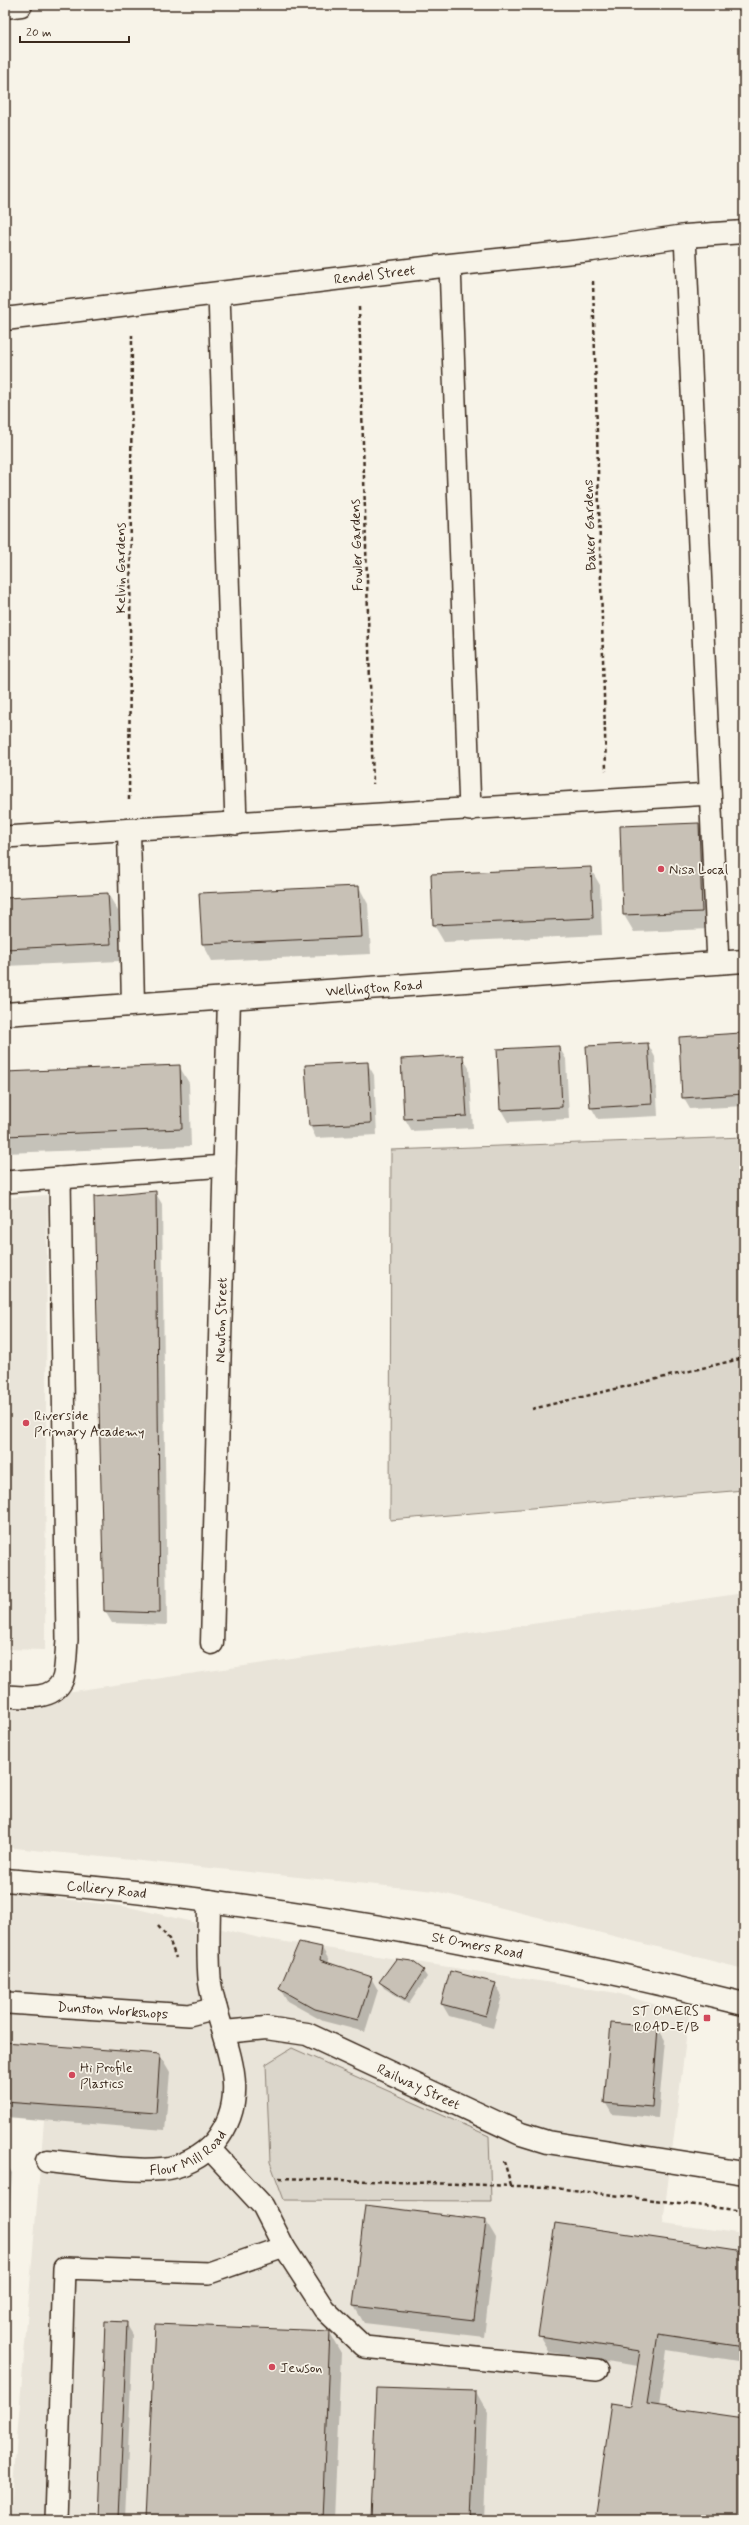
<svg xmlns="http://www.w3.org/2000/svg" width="749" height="2525" viewBox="0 0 749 2525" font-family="Mynerve,sans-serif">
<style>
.built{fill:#e9e4d9}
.green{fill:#dbd6cb;stroke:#8b8074}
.shadow{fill:#0003}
.building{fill:#c8c1b6;stroke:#3b2a1e}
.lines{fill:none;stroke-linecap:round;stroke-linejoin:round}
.lane-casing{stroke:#3b2a1e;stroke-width:24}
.street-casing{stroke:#3b2a1e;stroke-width:25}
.secondary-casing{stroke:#3b2a1e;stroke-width:25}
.primary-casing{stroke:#3b2a1e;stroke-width:25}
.path{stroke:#3b2a1e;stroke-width:2.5;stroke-dasharray:4 3;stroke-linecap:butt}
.lane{stroke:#f7f3e8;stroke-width:21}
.street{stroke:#f7f3e8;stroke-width:22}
.secondary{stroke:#f7f3e8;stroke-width:22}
.primary{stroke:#f7f3e8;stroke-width:22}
.poi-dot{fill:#d1495b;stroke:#f7f3e8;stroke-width:1.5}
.labels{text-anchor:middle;stroke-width:3.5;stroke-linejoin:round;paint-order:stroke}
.street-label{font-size:14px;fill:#3b2a1e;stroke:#f7f3e8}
.poi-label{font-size:14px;fill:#3b2a1e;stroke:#f7f3e8;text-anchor:start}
</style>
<rect width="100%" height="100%" fill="#f7f3e8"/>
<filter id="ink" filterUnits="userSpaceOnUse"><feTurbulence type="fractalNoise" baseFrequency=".025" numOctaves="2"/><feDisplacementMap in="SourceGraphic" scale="8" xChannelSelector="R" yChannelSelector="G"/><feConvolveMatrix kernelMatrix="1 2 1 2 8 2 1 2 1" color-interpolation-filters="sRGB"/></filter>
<g filter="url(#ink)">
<path class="built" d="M47,1195L45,1650L5,1649V1198Z
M744,1593V1969L435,1891L5,1847V1701Z
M5,1892L129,1907L260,1938L617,1993L689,2015L663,2223L744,2234V2520H10L44,2121L5,2116Z"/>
<path class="green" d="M744,1137V1490L390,1520L391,1150Z
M292,2048L489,2136L491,2201L284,2200L270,2162L266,2064Z"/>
<path class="shadow" d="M698,824L708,841L711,929L634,932L624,915Z
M590,868L600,885L602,935L444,942L434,925Z
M359,887L368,904L371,954L212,961L203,944Z
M108,894L118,911L120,961L5,966V899Z
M740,1034L744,1041V1106L690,1109L683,1097Z
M648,1044L655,1057L658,1116L598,1119L591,1107Z
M559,1047L566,1059L569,1119L508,1122L501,1110Z
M462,1056L469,1068L473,1128L412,1131L405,1119L402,1060Z
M367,1063L374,1075L377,1135L316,1138L310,1126L306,1066Z
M179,1066L189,1083L191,1146L5,1153V1073Z
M155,1192L162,1204L167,1625L112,1623L105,1611Z
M322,1948L329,1960L328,1964L371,1978L378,1990L365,2032L323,2021L287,2001L280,1989Z
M423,1971L427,1977L409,2004L384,1988L380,1982Z
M495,1984L502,1996L493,2028L449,2016L442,2004Z
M658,2028L665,2040L658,2118L612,2114L605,2102Z
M5,2043L160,2055L170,2072L165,2130L5,2117Z
M5,2161L12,2173L7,2248H5Z
M486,2221L496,2238L484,2337L364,2323L354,2306Z
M744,2252V2362L667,2350L659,2407L744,2419V2520H596L632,2407L638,2366L549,2352L539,2335Z
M126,2323L133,2335L125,2520H99Z
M329,2332L341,2353L334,2520H147Z
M476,2392L488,2413L484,2520H372Z"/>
<path class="building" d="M699,823L702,912L623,915L620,826Z
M591,867L593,918L433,925L431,874Z
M359,886L362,937L202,944L199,893Z
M108,893L111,944L5,949V898Z
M741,1033L744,1094L682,1098L679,1037Z
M648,1043L652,1104L590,1108L586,1046Z
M559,1046L562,1107L500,1110L497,1049Z
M463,1055L467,1116L404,1119L401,1059Z
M368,1062L371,1123L309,1126L305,1065Z
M180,1065L182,1129L5,1136V1072Z
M156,1191L160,1613L104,1611L94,1197Z
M299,1942L322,1947L320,1960L372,1977L358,2020L315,2009L279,1989Z
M396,1959L412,1961L424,1970L405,1999L379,1982Z
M450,1971L496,1983L486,2016L441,2004Z
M611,2023L658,2027L652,2107L604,2103Z
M5,2042L160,2054L156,2113L5,2102Z
M744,2127V2146L740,2145Z
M365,2205L486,2220L474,2320L353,2306Z
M555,2223L744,2251V2347L658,2334L647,2404L744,2418V2520H595L612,2403L631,2406L640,2351L538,2336Z
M105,2321L127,2322L119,2520H98Z
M155,2324L330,2331L322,2520H146Z
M376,2388L476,2391L471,2520H371Z"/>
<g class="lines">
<defs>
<g id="lane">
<path d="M685,236L718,963"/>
<path d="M450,265L470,810"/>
<path d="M219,293L236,824"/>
<path d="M5,837L710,794"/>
<path d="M5,1182L225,1166"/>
<path d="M5,1696C24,1697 52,1701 62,1681C66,1673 66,1650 67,1640L60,1178"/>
<path id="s1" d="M8,2003L189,2015L216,2008"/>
<path d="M209,2148L263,2206L284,2247L324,2309L364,2347L597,2370"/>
<path d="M56,2520L64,2268L209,2273L284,2247"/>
</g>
<g id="street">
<path d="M5,7L21,5"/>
<path id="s2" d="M5,319L450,265L592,250L685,236L744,232"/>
<path d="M129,830L133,1004"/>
<path id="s3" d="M212,1643L229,998"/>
<path id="s4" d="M224,2032L266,2028L307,2034L521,2134L547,2142L744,2173"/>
<path id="s5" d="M47,2161C85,2164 125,2172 162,2169C182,2167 202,2157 215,2142C257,2090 218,2037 210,1983C207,1956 209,1928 209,1901"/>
</g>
<g id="secondary">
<path id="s6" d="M5,1014L744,961"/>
</g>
<g id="primary">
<path id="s7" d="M5,1880C255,1898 501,1944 744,2004"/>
</g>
</defs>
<use href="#lane" class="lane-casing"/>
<use href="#street" class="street-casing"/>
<use href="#secondary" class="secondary-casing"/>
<use href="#primary" class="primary-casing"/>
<path class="path" d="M593,281L606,771
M359,307L373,784
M129,800L132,335
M532,1409L744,1358
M158,1926L169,1939L176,1958
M504,2161L511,2185
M279,2178L547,2187L744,2211"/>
<use href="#lane" class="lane"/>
<use href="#street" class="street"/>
<use href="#secondary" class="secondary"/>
<use href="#primary" class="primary"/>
</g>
</g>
<g class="poi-dot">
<circle cx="661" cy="869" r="4"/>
<circle cx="26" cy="1423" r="4"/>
<rect x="703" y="2014" width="8" height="8" rx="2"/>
<circle cx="72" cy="2075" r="4"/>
<circle cx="272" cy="2367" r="4"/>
</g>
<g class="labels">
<g class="street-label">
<text dy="5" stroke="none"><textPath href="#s2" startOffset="372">Rendel Street</textPath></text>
<text transform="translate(589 525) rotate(-92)" y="5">Baker Gardens</text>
<text transform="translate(356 545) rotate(-92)" y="5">Fowler Gardens</text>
<text transform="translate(120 568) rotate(-90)" y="5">Kelvin Gardens</text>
<text dy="5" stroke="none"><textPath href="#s6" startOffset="370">Wellington Road</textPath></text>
<text dy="5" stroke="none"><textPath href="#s3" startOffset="323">Newton Street</textPath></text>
<text dy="5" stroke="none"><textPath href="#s7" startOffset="102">Colliery Road</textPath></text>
<text dy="5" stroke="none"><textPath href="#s7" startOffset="477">St Omers Road</textPath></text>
<text dy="5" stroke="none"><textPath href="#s1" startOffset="105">Dunston Workshops</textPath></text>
<text dy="5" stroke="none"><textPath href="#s4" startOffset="207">Railway Street</textPath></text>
<text dy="5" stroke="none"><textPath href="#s5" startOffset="146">Flour Mill Road</textPath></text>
</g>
<g class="poi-label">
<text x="669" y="874">Nisa Local</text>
<text x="34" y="1420">Riverside<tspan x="34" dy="16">Primary Academy</tspan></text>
<text x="699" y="2015" text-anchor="end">ST OMERS<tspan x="699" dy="16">ROAD-E/B</tspan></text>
<text x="80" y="2072">Hi Profile<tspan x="80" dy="16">Plastics</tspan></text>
<text x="280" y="2372">Jewson</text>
</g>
</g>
<rect width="749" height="2525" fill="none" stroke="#f7f3e8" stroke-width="20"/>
<rect x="10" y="10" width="729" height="2505" fill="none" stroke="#3b2a1e" stroke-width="1.5" filter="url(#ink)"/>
<path d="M20 36v6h109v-6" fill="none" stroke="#3b2a1e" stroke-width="2"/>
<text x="26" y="36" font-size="12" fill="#3b2a1e" stroke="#f7f3e8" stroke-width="3" paint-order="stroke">20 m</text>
</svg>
